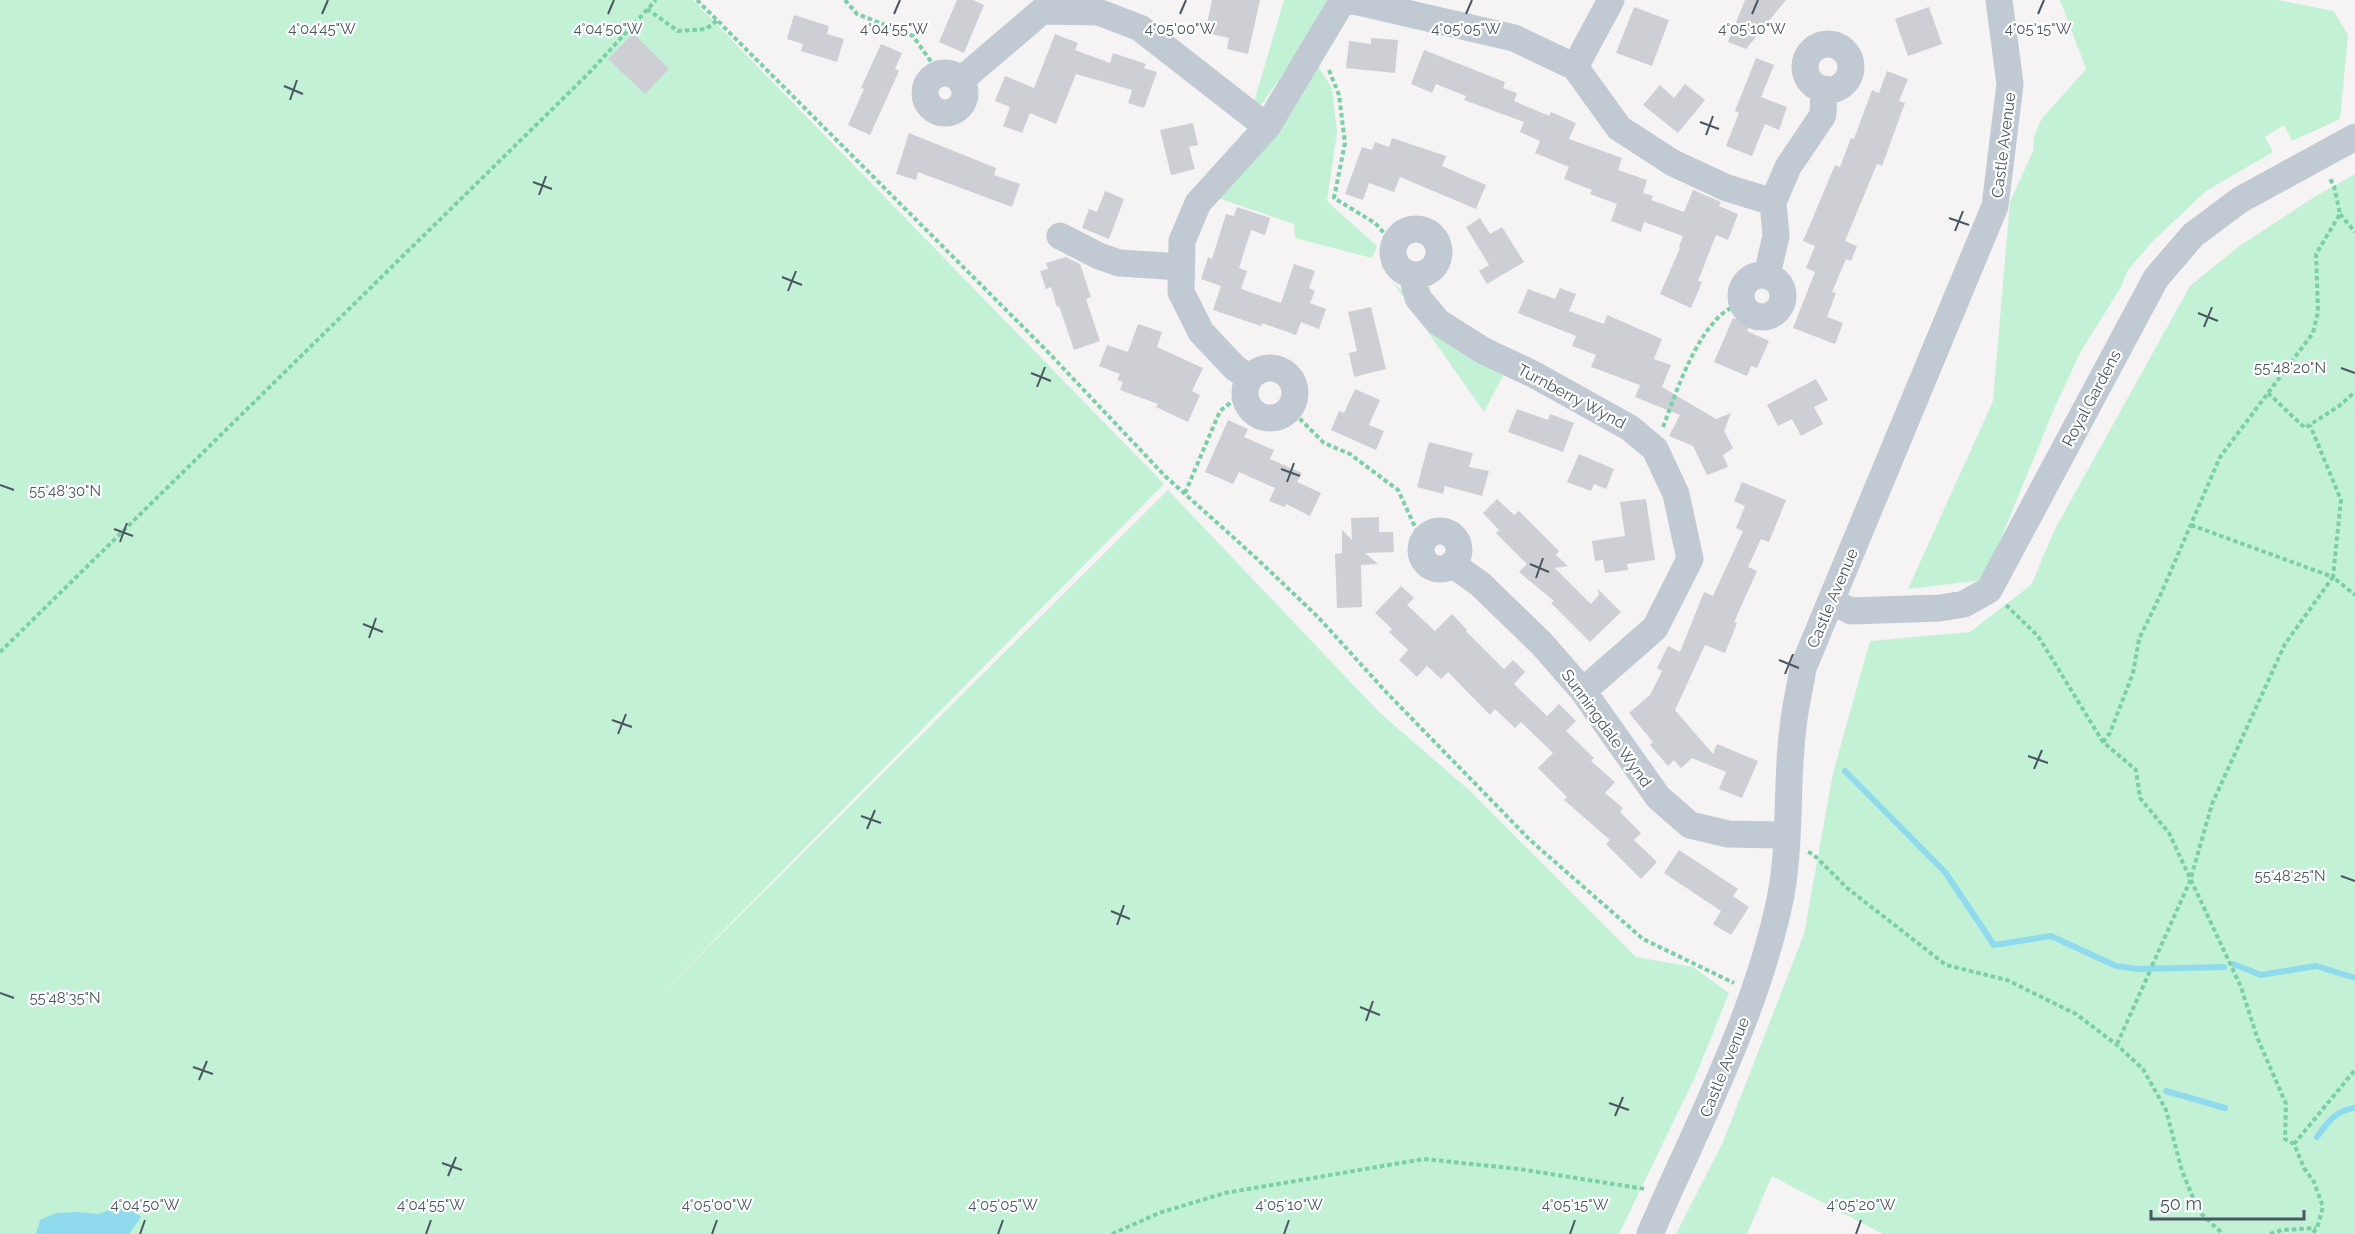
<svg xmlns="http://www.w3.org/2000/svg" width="2355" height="1234" viewBox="0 0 2355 1234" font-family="Raleway,sans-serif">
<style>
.green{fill:#c3f1d5}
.water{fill:#90daee}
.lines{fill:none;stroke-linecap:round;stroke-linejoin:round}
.stream{stroke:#90daee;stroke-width:6}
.building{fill:#cdcfd5}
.path{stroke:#7ad0a6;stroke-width:4;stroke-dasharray:4.5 3;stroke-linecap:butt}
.minor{stroke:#c1cad2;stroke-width:27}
.ticks{fill:none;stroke:#4a5661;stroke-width:2}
.labels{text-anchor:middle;stroke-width:4.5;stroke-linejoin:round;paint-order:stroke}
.street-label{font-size:16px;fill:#4a5661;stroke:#fff}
.ticks-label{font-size:15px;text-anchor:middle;fill:#4a5661;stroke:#fff;stroke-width:4.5;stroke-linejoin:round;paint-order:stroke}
</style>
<rect width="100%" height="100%" fill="#f5f3f3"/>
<path class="green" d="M0,0H693L1164,484L654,1001L1168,490L1380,713L1469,790L1636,957L1693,967L1729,993L1696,1075L1619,1234H0Z
M1284,0H1327L1293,59L1262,104L1254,102Z
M2060,0H2277L2334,11L2348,35L2340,119L2292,141L2284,125L2265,137L2273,152L2206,191L2152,242L2128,270L2121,287L2081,351L2054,409L1984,580L1908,589L1993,401L2010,202L2033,151L2034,136L2041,120L2086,69Z
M1317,65L1332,88L1337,132L1327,201L1377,246L1372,258L1295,238L1294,224L1215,197Z
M2355,174V1234H1883L1772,1176L1747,1234H1676L1723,1142L1804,934L1833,773L1870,641L1970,632L2031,585L2055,529L2190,286L2238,247L2316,196Z
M1392,281L1441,330L1506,370L1484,412Z"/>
<path class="water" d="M116,1207L131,1208L141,1217L129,1234H36L40,1220L56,1213L77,1212L99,1214Z"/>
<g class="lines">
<path class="stream" d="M1845,771L1945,872L1994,945L2051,936L2116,966L2138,969L2224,967
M2233,964L2261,975L2316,966L2355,978
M2166,1091L2225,1108
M2317,1137C2327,1123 2336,1110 2355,1108"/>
</g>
<path class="building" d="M957,0H973L984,5L964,53L939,42Z
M1212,0H1260L1248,54L1227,49L1229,38L1205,33Z
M1745,0H1786L1746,49L1728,42Z
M1634,7L1669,20L1652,66L1616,53Z
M1929,7L1942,44L1908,56L1895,19Z
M794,15L829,26L827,34L844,39L837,62L801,51L803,44L787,39Z
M633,33L669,69L645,94L608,59Z
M1055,34L1078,43L1075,50L1110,63L1113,53L1146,64L1144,68L1157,72L1144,108L1128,103L1132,90L1076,74L1056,124L1030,113L1022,133L1003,126L1010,107L995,101L1005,76L1034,88Z
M1371,38L1398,40L1395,73L1346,68L1349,41L1371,44Z
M881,44L902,53L895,69L899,71L870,135L848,125L864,89L861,88Z
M1424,50L1505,82L1503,88L1517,93L1514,101L1549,116L1551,112L1576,123L1569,139L1622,158L1618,170L1647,180L1643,193L1653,196L1651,200L1684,212L1693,190L1721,202L1719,206L1738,214L1728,240L1716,235L1698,281L1702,282L1691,308L1660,294L1680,248L1679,247L1683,236L1644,222L1641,232L1611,221L1617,204L1590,194L1592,190L1564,179L1569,167L1535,153L1540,141L1520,132L1524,122L1464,100L1466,96L1436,84L1432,93L1411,84Z
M1756,58L1774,65L1761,97L1787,107L1779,130L1765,124L1752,156L1726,146L1739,113L1735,111Z
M1887,71L1908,79L1899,101L1905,103L1882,166L1877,164L1845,241L1857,246L1851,261L1846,259L1832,292L1836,293L1827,317L1843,323L1835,344L1793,328L1815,272L1806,268L1815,246L1803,241L1835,165L1840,167L1851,138L1854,139L1872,90L1879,93Z
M1685,84L1705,100L1678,133L1643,105L1660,85L1674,98Z
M1193,123L1198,145L1189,147L1195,169L1171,175L1160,130Z
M909,133L996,168L994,175L1020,184L1012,207L918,172L916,180L896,174Z
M1392,138L1446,156L1442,166L1486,185L1476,209L1400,177L1394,192L1369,183L1363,200L1345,194L1362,147L1372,150L1375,142L1389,147Z
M1105,191L1124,199L1109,239L1082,228L1089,209L1097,212Z
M1237,207L1270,218L1265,235L1251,230L1239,268L1247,271L1241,289L1281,303L1294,264L1315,271L1309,288L1315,291L1310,303L1326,309L1319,329L1301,322L1296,335L1262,323L1261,326L1213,310L1221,286L1201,279L1208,257L1212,259L1226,214L1234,216Z
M1480,218L1490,234L1502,227L1524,262L1487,284L1479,271L1489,265L1466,227Z
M1066,257L1080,264L1091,297L1086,299L1100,341L1074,350L1059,306L1057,307L1051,287L1046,289L1040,271L1048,269L1046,263Z
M1560,288L1576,294L1569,311L1604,324L1607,315L1662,339L1654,359L1671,365L1662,387L1716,419L1731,413L1724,431L1733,448L1723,455L1728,467L1707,475L1693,446L1669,436L1680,415L1635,397L1640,385L1591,367L1596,355L1572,346L1576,336L1518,313L1528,289L1555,299Z
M1371,307L1386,369L1354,377L1349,353L1357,351L1348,312Z
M1733,318L1750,325L1747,331L1769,341L1757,368L1751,366L1747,376L1714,362Z
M1138,324L1162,332L1157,347L1203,368L1192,391L1200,395L1188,422L1156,407L1158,404L1120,390L1123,382L1117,380L1120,374L1099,366L1107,345L1128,352Z
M1816,379L1828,400L1814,407L1823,424L1801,436L1792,419L1778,426L1767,405Z
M1355,389L1380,400L1369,425L1384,431L1376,450L1331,430L1339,411L1344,413Z
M1517,409L1548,420L1550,414L1574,423L1563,452L1508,432Z
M1228,420L1248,429L1244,437L1274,450L1270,459L1302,473L1297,482L1321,493L1310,516L1286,504L1285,507L1269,501L1275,488L1239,472L1233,484L1205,472Z
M1429,442L1473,453L1469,467L1489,471L1482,496L1445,486L1443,494L1417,487Z
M1579,454L1614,469L1606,489L1594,484L1591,491L1567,482Z
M1742,482L1786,500L1769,542L1761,539L1748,567L1757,571L1734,622L1737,623L1725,653L1705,645L1675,710L1713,754L1717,744L1758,761L1742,798L1719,789L1726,772L1692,758L1681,768L1674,760L1668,766L1650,745L1653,742L1629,713L1650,695L1662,671L1657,668L1668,646L1680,652L1704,592L1713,596L1743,531L1736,528L1745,506L1734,501Z
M1497,499L1514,515L1519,511L1559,551L1556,555L1568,566L1555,568L1591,604L1599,595L1598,589L1621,612L1590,642L1551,603L1554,601L1519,572L1527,564L1496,533L1499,530L1483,513Z
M1646,499L1655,560L1627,564L1628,570L1605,573L1603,560L1595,561L1592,541L1625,536L1620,502Z
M1379,517V532H1393L1394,552L1365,553L1378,564L1361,565L1362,607L1337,608L1335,554L1342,553V530L1352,540L1351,518Z
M1401,586L1414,598L1407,605L1435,631L1452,614L1467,630L1466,631L1504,669L1513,660L1525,672L1514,684L1547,716L1559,704L1576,721L1566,731L1594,758L1591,761L1615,782L1605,793L1623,808L1620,812L1641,833L1634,840L1657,862L1641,879L1606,844L1610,840L1564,800L1567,797L1538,768L1553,753L1521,722L1515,728L1495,709L1490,715L1448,672L1441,679L1427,666L1417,677L1399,660L1408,650L1389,632L1392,629L1375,613Z
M1679,850L1738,889L1733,896L1749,907L1731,935L1713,924L1721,911L1664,873Z"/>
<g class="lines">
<path class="path" d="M697,0L1047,351L1165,476L1254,556L1318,617L1387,693L1530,840L1643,939L1734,983
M845,0L857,14L913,36L939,73
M647,9L678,31L706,29L718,20
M1329,70L1339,95L1345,143L1334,198L1375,223L1394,244
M2340,214L2355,232
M2268,393L2305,428L2339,406L2355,392
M1289,408L1324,443L1350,454L1398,490L1422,542
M1663,427C1676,393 1702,311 1742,304
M1185,493L1220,411L1239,396
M2191,525L2333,577L2341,500L2310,425
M2006,605L2038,636L2103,742L2136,770L2140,798L2169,833L2241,987L2257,1037L2286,1104L2285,1139L2294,1144L2304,1168L2314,1182L2323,1207L2317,1228L2312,1234
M0,652L588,74L656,0
M2103,742L2110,733L2133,673L2139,639L2160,596L2220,457L2313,333L2318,312L2316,254L2340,214L2334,186L2329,177
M1808,852L1813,854L1847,888L1946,965L2007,980L2076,1014L2117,1045L2143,1069L2166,1110L2182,1171L2199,1212L2223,1234
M2152,966L2190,881L2212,804L2285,644L2333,577L2355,595
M2117,1044L2150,971
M2294,1144L2355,1070
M1112,1234L1159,1213L1225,1193L1424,1159L1519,1169L1645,1189
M2270,1234L2282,1230L2316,1228"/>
<path class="minor" d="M1350,0L1514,38L1575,67L1619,128L1673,163L1727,188L1773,202
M1805 67a23 23 0 1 1 46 0a23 23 0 1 1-46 0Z
M1575,67L1611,0
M925 93a20 20 0 1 1 40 0a20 20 0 1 1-40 0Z
M961,80L1042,11L1098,12L1140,28L1267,127
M1393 252a23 23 0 1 1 46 0a23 23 0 1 1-46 0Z
M1060,236L1099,256L1119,263L1181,267
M1741 296a21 21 0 1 1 42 0a21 21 0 1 1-42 0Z
M1412,275L1418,298L1438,322L1484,351L1533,374L1630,428L1655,449L1676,494L1690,559L1655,628L1583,691
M1767,275L1776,236L1773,202L1788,167L1823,115L1824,89
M1245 393a25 25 0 1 1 50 0a25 25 0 1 1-50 0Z
M1250,378L1235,368L1201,332L1181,292L1182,241L1198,203L1267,127L1343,0
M1421 550a19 19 0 1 1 38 0a19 19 0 1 1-38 0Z
M1452,564L1480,584L1542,644L1583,691L1658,797L1690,825L1728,834L1787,835
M1831,601L1851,611L1940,608L1964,604L1989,590L2156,278L2193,235L2240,200L2355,137
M1650,1234C1698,1123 1757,1014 1781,895C1791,839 1786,782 1793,727C1795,707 1800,688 1803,668L1995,206L2010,84L1999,0"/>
</g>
<path class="ticks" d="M322,14L328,0M608,14L614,0M894,14L900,0M1180,14L1186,0M1466,14L1472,0M1752,14L1758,0M2038,14L2044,0M284,86L303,94M290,100L297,80M1700,122L1719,129M1706,135L1713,116M533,182L552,189M539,195L546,176M1949,218L1969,225M1955,231L1963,211M782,277L802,285M788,291L796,271M2198,313L2218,321M2204,327L2212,307M2341,368L2355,373M1031,373L1051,381M1037,387L1045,367M1281,469L1300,476M1287,482L1294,463M0,485L14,490M114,529L133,536M120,542L127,523M1530,564L1549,572M1536,578L1543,558M363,624L383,632M369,638L376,618M1779,660L1799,668M1785,674L1793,654M612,720L632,727M618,734L626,714M2028,756L2048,763M2034,769L2042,750M861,816L881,823M867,829L875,810M2341,876L2355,881M1111,911L1130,919M1117,925L1124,905M0,993L14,998M1360,1007L1380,1015M1366,1021L1373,1001M193,1067L213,1074M199,1080L207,1061M1609,1103L1629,1110M1615,1116L1623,1097M442,1163L462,1170M448,1176L456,1157M140,1234L145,1220M426,1234L431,1220M712,1234L717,1220M998,1234L1003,1220M1284,1234L1289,1220M1570,1234L1575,1220M1856,1234L1861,1220"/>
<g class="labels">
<g class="street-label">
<text transform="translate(2003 145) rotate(-83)" y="6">Castle Avenue</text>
<text transform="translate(1572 396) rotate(28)" y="6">Turnberry Wynd</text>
<text transform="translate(2091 398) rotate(-62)" y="6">Royal Gardens</text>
<text transform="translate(1832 598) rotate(-67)" y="6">Castle Avenue</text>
<text transform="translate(1607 728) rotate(54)" y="6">Sunningdale Wynd</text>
<text transform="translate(1724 1067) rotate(-68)" y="6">Castle Avenue</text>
</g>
</g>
<g class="ticks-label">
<text x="1466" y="34">4°05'05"W</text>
<text x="1752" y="34">4°05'10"W</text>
<text x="322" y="34">4°04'45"W</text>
<text x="608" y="34">4°04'50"W</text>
<text x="894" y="34">4°04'55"W</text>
<text x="1180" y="34">4°05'00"W</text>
<text x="2038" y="34">4°05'15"W</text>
<text x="2290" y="373">55°48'20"N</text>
<text x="65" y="496">55°48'30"N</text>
<text x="2290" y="881">55°48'25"N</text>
<text x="65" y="1003">55°48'35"N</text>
<text x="145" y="1210">4°04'50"W</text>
<text x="431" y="1210">4°04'55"W</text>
<text x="717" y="1210">4°05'00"W</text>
<text x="1003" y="1210">4°05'05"W</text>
<text x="1289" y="1210">4°05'10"W</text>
<text x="1575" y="1210">4°05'15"W</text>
<text x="1861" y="1210">4°05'20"W</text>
</g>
<path d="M2151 1210v9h153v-9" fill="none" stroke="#4a5661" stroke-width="3"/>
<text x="2160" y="1210" font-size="18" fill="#4a5661" stroke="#ffffff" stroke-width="4.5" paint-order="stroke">50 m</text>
</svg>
